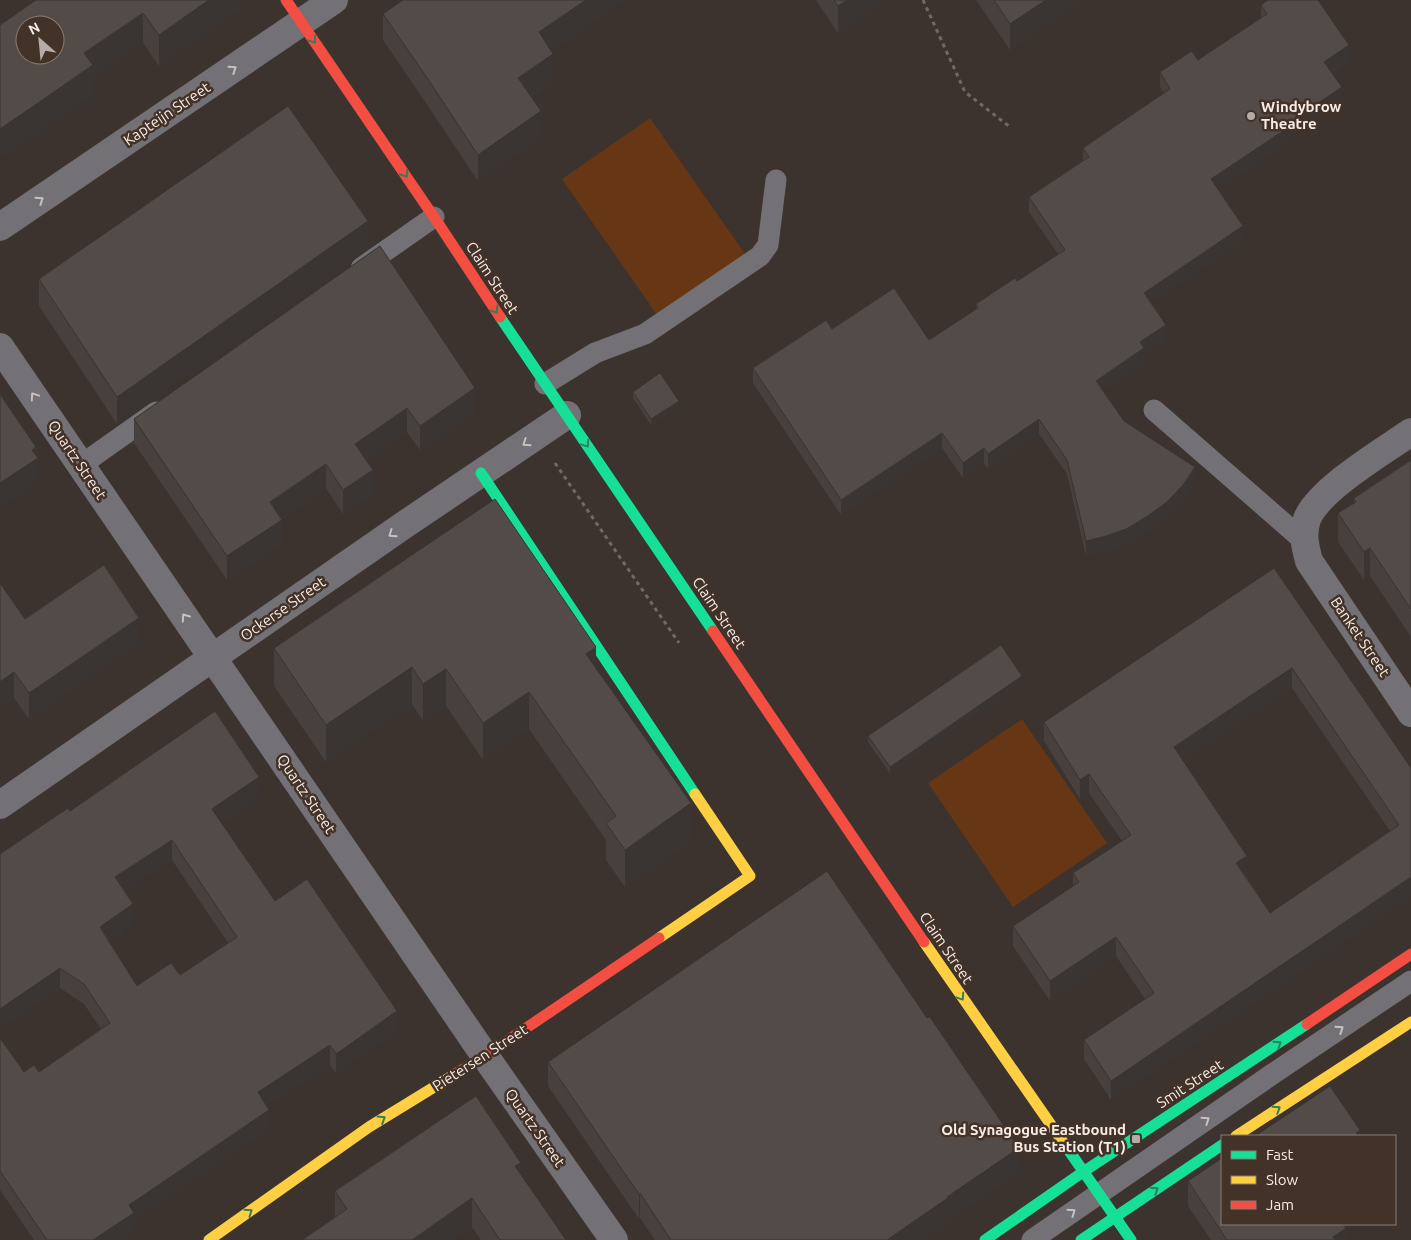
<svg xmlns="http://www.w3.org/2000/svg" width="1411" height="1240" viewBox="0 0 1411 1240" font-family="Ubuntu,sans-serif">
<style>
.green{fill:#673614}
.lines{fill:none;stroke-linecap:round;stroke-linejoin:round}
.path{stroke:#6e696a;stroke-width:3;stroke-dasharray:4 4;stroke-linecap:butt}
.lane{stroke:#737176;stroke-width:21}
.street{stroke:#737176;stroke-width:28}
.fast{stroke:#16e098;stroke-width:11}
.slow{stroke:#ffcf43;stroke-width:11}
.jam{stroke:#f24e42;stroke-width:11}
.wall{fill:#47403d;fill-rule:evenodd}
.shaded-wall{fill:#3a3432}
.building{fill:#534b47;stroke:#3a3432;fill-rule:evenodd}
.oneway{stroke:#2e805a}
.oneway2{stroke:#c9c1bf}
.poi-dot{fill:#b6aba6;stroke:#423228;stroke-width:2}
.labels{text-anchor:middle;stroke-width:5;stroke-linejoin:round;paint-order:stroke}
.poi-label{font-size:15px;font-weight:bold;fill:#f7ece6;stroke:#423228;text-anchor:start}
.street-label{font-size:15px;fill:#f7ece6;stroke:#423228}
</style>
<rect width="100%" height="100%" fill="#3c332e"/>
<path class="green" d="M650,118L750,261L662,322L562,179Z
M1022,719L1107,843L1013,907L928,783Z"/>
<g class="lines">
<path class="path" d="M923,0L965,92L1010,127
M555,463L679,643"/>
<path class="lane" d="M361,268L434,217
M545,384L595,353L645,334L760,256L768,245L776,180
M1154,410L1303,540
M81,465L156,412
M1032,1240L1274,1073L1411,981"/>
<path class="street" d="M0,227L334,0
M0,347L485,1056L614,1240
M1411,432C1384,451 1319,489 1307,519C1302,534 1305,546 1309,561L1411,713
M0,805L404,525L567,415"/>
<path class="fast" d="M500,317L713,631
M481,473L695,794
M1065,1145L1131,1240
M985,1240L1083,1172L1307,1024
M1081,1240L1222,1145"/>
<path class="slow" d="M659,938L750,876L695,794
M924,942L1065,1145
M1236,1136L1411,1022
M209,1240L369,1127L457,1073"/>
<path class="jam" d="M286,0L440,226L500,317
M713,631L924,942
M1307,1024L1411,954
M457,1073L485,1056L659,938"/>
</g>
<path class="wall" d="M239,0V10L159,66L143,43L93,77V96L0,25Z
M403,0H624L551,51L553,80L531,96L541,137L478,181L430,109L383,40V14Z
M816,0H882V3L838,33Z
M976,0H1083L1010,50Z
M1261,5L1349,60L1332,72L1342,102L1283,142V146L1218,189L1243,241L1151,303L1166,340L1144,354V363L1103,391L1124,421L1195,482L1183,500L1168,515L1148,531L1126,544L1106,551L1086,556L1067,474L1039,434L988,469L984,463L963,478L942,448L841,515L753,383V368L832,329L929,340L976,309V304L1017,281L1058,254L1029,212V197L1083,161V148L1164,93L1160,87V72L1198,60L1261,18Z
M380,246L475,412L420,450L407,432L366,460L373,494L343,514L326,488L281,519L282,544L227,580L134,443V419Z
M368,248L117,424L39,306V279Z
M633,392L679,407L651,425L633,398Z
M1411,460V637L1370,576L1364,580L1338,542V513L1354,503V498Z
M1274,568L1411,768V896L1111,1100L1084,1059V1040L1145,999L1116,956L1050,1001L1013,946V926L1073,886V873L1122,841L1089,793L1080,799L1044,741V722ZM1292,688L1390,831L1270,913L1246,876L1247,875L1183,760Z
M0,583L25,619L139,643L29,719L14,698L0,707Z
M274,648L596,668L691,841L625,887L606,860V840L529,729L483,760L446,706L423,721L412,704L326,762L274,686Z
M1022,682L890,773L868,742V736Z
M259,796L221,823L275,901L397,1031L336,1073L330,1065L267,1106L269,1129L134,1220V1232L122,1240H34L0,1190V1038L24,1072H39L101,1029L84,1004L60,988L0,1028V854L70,811ZM172,860L228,943L180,975L137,986L109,941L133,923L124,891Z
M548,1062L1019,1172L948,1221V1223L923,1240H655L640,1218L639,1219L548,1086Z
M521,1175L566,1240H481L472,1227L453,1240H302L335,1218V1191Z
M1188,1181L1222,1224H1357L1346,1232V1240H1211L1188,1206Z"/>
<path class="shaded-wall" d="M209,0H239V10L159,66V35Z
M586,0H624L539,59V32Z
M847,0H882V3L838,33V6Z
M1046,0H1083L1010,50V24Z
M143,13V43L93,77V96L0,159V129L84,53Z
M1349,45V60L1324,77V62Z
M553,54V80L518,104V78Z
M1342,87V102L1283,142V146L1211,194V179L1281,128Z
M541,111V137L478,181V155Z
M368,221V248L117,424V397Z
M1243,226V241L1144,308V293Z
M1166,325V340L1144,354V363L1096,396V381L1140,342Z
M475,388V412L420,450V426Z
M679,401V407L651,425V419Z
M407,408V432L355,468V444Z
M1039,419V434L988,469V454Z
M942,433V448L841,515V500Z
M36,447V459L38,458V483L0,509V483L32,450Z
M984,448V463L963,478V463Z
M326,464V488L270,526V502Z
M1195,467V482L1183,500L1168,515L1148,531L1126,544L1106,551L1086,556V541Z
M373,470V494L343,514V490Z
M282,520V544L227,580V556Z
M1370,548V576L1364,580V552Z
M139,618V643L29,719V693Z
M596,647V684L586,654Z
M412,667V704L326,762V725Z
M1292,668V688L1174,766V747Z
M446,669V706L423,721V684Z
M14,672V698L0,707V682Z
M1022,676V682L890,773V767Z
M529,692V729L483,760V723Z
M1089,774V793L1080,799V780Z
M259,777V796L212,829V809Z
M691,803V841L625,887V850Z
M172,840V860L115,897V877Z
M1247,856V875L1236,882V863Z
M1411,877V896L1111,1100V1081Z
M133,904V923L100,947V927Z
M1116,937V956L1050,1001V981Z
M60,968V988L0,1028V1009Z
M397,1011V1031L336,1073V1054Z
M330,1045V1065L258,1112V1092Z
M269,1110V1129L134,1220V1232L122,1240H93L129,1205Z
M1360,1130V1136H1356V1133Z
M1019,1148V1172L948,1221V1223L923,1240H887L947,1197Z
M521,1163V1192L515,1166Z
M640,1193V1218L639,1219V1194Z
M472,1198V1227L453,1240H412Z
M1336,1224H1357L1346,1232V1240H1333V1237Z"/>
<path class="building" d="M36,0H209L159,35L143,13L84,53L93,65L0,129V25ZM25,25H55V55H25Z
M403,0H586L539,32L553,54L518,78L541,111L478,155L430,82L383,14Z
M834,0H847L838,6Z
M994,0H1046L1010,24Z
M1268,0H1318L1349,45L1324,62L1342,87L1281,128L1283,131L1211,179L1243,226L1144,293L1166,325L1140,342L1144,348L1096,381L1124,421L1195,467L1183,485L1168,501L1148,516L1126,529L1106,536L1086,541L1067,460L1039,419L988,454L984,448L963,463L942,433L841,500L753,368L826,320L832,329L894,288L929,340L978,308L976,304L1015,278L1017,281L1065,250L1029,197L1089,157L1083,148L1170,89L1160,72L1192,51L1198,60L1267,14L1261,5Z
M288,106L368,221L117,397L39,279Z
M380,246L475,388L420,426L407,408L355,444L373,470L343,490L326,464L270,502L282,520L227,556L134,419Z
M660,373L679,401L651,419L633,392Z
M0,394L36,447L32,450L38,458L0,483Z
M1411,460V609L1370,548L1364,552L1338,513L1356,502L1354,498Z
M495,499L596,647L586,654L691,803L625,850L606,823L616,816L529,692L483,723L446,669L423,684L412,667L326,725L274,648Z
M104,565L139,618L29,693L14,672L0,682V583L25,619Z
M1274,568L1411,768V877L1111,1081L1084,1040L1154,993L1116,937L1050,981L1013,926L1079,882L1073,873L1131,835L1089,774L1080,780L1044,722ZM1292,668L1399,825L1270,913L1236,863L1247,856L1174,747Z
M1001,645L1022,676L890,767L868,736Z
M215,711L259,777L212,809L275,901L307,879L397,1011L336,1054L330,1045L258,1092L269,1110L129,1205L134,1213L93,1240H47L0,1171V1038L24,1072L34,1065L39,1072L110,1023L84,984L60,968L0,1009V854L68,808L70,811ZM172,840L237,937L180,975L171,963L137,986L100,927L133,904L115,877Z
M827,871L927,1018L930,1017L1019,1148L947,1197L948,1198L887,1240H671L640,1193L639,1194L548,1062Z
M1330,1086L1360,1130L1356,1133L1359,1136H1255Z
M476,1096L521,1163L515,1166L566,1240H500L472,1198L412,1240H302L347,1209L335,1191Z
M1222,1158V1224H1343L1346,1228L1333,1237L1335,1240H1227L1188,1181Z"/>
<defs><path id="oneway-chevron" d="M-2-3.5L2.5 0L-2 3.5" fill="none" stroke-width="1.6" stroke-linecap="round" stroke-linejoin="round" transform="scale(1.25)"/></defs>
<g class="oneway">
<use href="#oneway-chevron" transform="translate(313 40) rotate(56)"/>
<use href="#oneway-chevron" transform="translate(405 174) rotate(56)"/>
<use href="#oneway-chevron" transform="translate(495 310) rotate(57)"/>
<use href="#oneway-chevron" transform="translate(586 444) rotate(56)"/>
<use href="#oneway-chevron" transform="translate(961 997) rotate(56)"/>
<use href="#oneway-chevron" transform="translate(1278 1044) rotate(-34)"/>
<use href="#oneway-chevron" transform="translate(1277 1109) rotate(-33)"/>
<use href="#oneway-chevron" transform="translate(382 1119) rotate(-32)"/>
<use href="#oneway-chevron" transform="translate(1155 1190) rotate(-33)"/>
<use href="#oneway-chevron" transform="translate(249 1212) rotate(-35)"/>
</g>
<g class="oneway2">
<use href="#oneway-chevron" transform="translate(233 69) rotate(-34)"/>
<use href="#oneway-chevron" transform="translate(40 200) rotate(-34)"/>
<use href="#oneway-chevron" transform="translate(34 396) rotate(-124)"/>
<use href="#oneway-chevron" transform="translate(526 443) rotate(146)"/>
<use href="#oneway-chevron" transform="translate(392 534) rotate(145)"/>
<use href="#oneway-chevron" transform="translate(185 617) rotate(-125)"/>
<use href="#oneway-chevron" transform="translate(1340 1029) rotate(-34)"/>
<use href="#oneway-chevron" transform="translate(1206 1120) rotate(-35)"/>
<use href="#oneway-chevron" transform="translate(1072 1212) rotate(-35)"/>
</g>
<g class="poi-dot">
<circle cx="1251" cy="116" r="5"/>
<rect x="1131" y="1134" width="10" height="10" rx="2.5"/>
</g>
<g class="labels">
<g class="poi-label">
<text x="1261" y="112">Windybrow<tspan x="1261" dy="17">Theatre</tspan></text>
<text x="1126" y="1135" text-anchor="end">Old Synagogue Eastbound<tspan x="1126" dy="17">Bus Station (T1)</tspan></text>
</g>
<g class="street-label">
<text transform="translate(167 114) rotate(-34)" y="5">Kapteijn Street</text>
<text transform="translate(492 278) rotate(57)" y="5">Claim Street</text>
<text transform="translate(77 460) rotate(56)" y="5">Quartz Street</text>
<text transform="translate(283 609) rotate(-35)" y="5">Ockerse Street</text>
<text transform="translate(719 613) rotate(56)" y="5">Claim Street</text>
<text transform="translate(1360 637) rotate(56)" y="5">Banket Street</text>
<text transform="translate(306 794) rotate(56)" y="5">Quartz Street</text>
<text transform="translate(946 948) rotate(56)" y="5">Claim Street</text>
<text transform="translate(480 1058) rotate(-33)" y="5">Pietersen Street</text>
<text transform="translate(1190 1084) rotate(-33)" y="5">Smit Street</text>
<text transform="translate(535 1128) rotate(55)" y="5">Quartz Street</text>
</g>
</g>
<rect x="1221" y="1135" width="175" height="90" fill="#423228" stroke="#8a7c74"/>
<rect x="1231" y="1151" width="25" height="8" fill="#16e098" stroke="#8a7c74"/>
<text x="1266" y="1160" font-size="15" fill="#f7ece6">Fast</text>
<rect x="1231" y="1176" width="25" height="8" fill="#ffcf43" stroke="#8a7c74"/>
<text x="1266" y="1185" font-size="15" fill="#f7ece6">Slow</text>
<rect x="1231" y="1201" width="25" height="8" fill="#f24e42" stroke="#8a7c74"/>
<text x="1266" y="1210" font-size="15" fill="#f7ece6">Jam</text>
<g transform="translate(40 40) rotate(333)"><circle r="24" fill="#423228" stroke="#8a7c74"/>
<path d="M0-4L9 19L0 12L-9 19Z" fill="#b6aba6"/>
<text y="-8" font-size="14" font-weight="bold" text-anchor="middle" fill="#f7ece6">N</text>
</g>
</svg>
